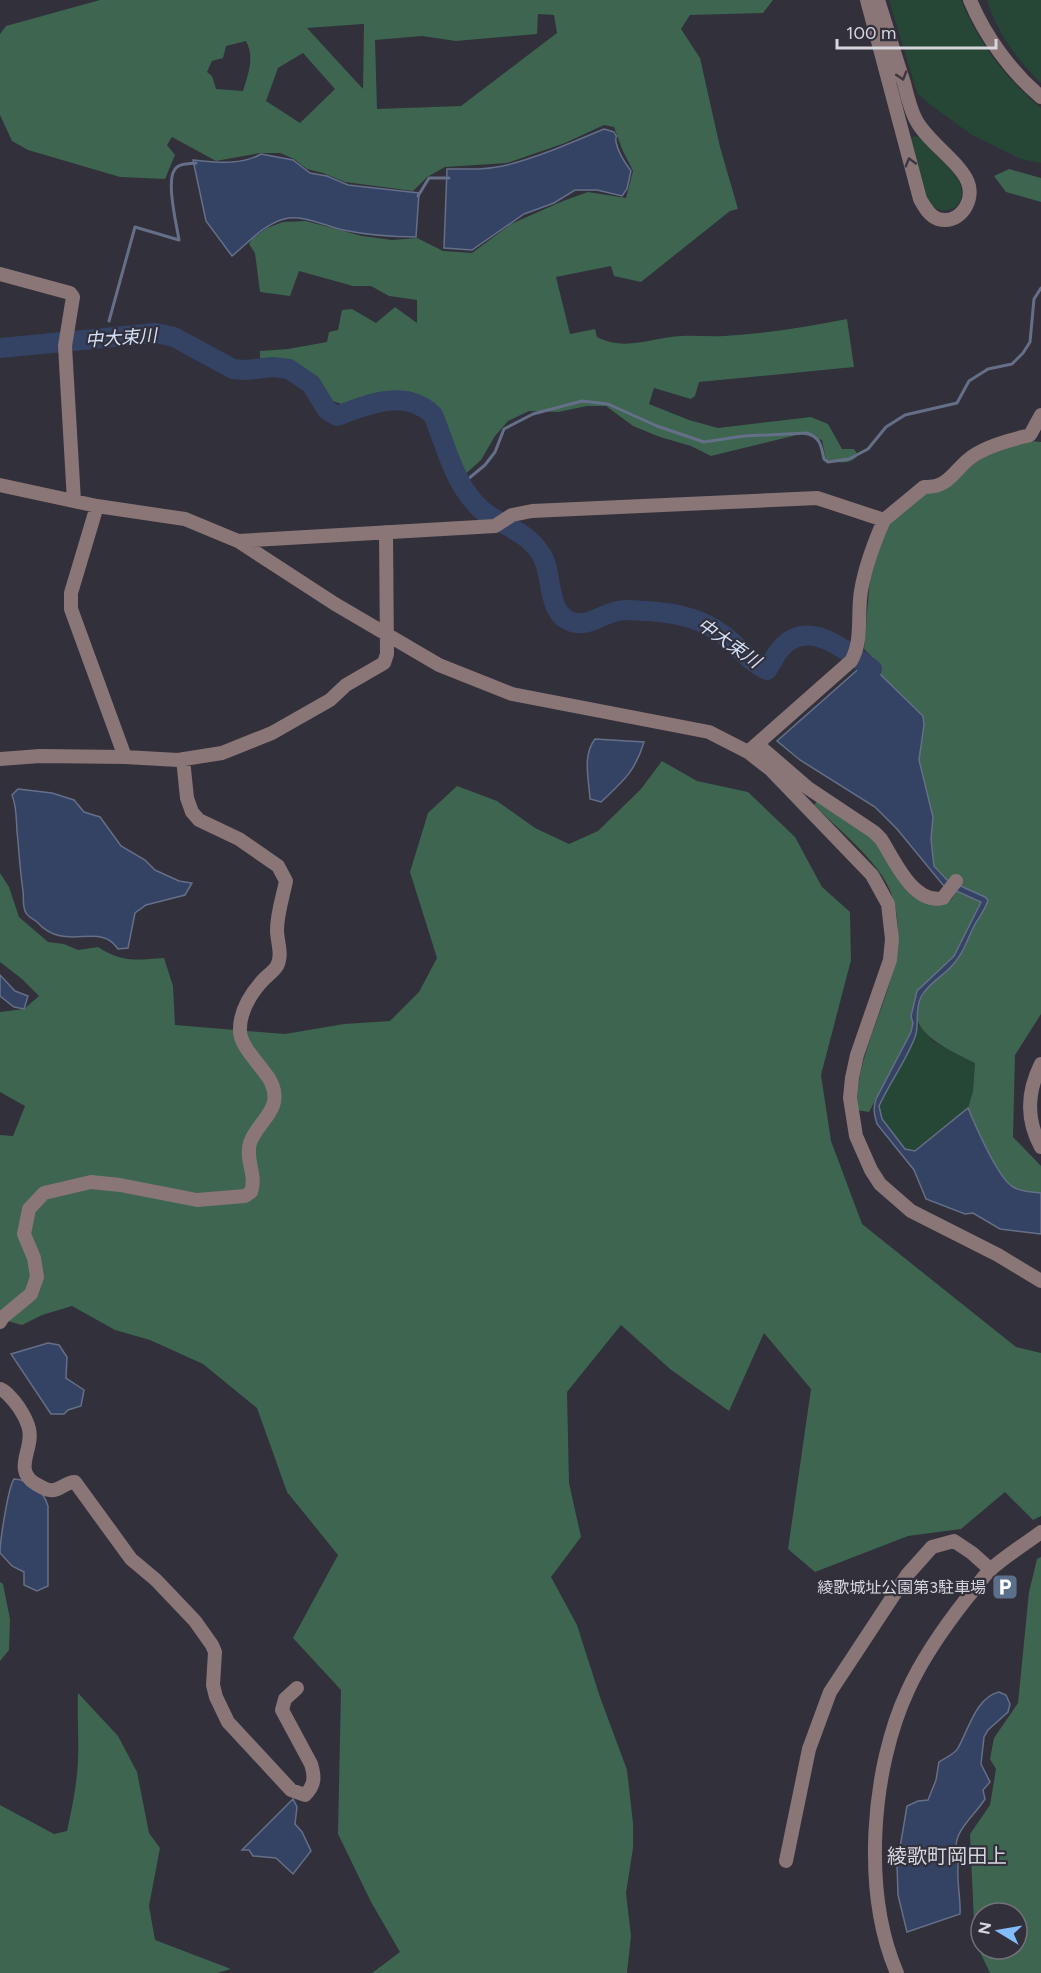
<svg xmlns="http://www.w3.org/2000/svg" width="1041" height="1973" viewBox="0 0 1041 1973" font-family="Figtree,'Noto Sans JP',sans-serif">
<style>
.green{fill:#264736}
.forest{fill:#3d6550;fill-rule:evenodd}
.water{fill:#344363;stroke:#656f88;stroke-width:1.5}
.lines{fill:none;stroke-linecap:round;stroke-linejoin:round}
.stream{stroke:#656f88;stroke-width:3}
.river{stroke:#344363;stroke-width:20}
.minor{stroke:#8a7577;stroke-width:14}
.oneway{stroke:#3a3741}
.labels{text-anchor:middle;stroke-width:4.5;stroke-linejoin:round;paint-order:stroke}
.poi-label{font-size:16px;fill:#d6d6dd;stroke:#31303b;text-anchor:end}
.water-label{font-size:18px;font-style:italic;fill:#d5e1f9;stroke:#31303b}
.quarter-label{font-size:20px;fill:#d6d6dd;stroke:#31303b}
</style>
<rect width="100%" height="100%" fill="#31303b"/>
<path class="green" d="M889,0H961C978,43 1006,79 1041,108V163L1021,159L972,135L932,106L917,93Z
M987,0H1041V83C1018,61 996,31 987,0Z
M914,136L919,137C928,147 957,173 960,184C969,210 938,221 925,197L909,140Z
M919,1025L933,1041L975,1063L973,1091L968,1108L915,1151L905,1149L882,1119L879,1106L908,1053Z"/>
<path class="forest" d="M100,0H773L763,13L690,15L681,29L700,58L720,147L738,209L730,211L641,282L614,276L611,266L556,277L570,334L595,329L597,337C626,352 652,337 682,336C696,335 710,337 724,336C765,334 806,327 847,319L854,367L699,382L695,396L691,399L654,388L649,404L689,420L718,428L811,417L828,424L842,449H854L858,455C850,466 838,462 826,460L822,440L801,434L711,456L691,446L660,437L633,426L606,406H587L558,412L529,411L508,421L495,436L481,460L461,478L438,416L429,405L415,399L385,396L348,406L332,401L306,377L285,364L260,358V351L288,349L327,342L329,332L338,330L342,310L352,309L376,323L395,307L417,323V300L389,296L371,286H353L299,271L290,296L260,292L255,253L249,244L252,239L267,228L283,222L306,221L362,236L392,240L417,238L443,251L472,253L511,224L563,201L588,192L626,198L633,171L622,149L614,127L604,125L565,143L507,163L445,167L427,177L413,191L345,182L323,173L307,169L294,159L280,153H260L216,161L172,137L167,145L175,155L165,179L120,177L28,150L12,141L0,115V34L6,26ZM538,14L554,15L557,33L461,106L377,109L375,40L422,36L456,41L537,34ZM363,24H364L363,89L307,28ZM246,41C255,58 248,74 243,91L216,89L212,76L207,72L212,61L223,58L226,46ZM303,53L335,89L300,123L266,101L278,68Z
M1009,169L1041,178V202L1006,192L994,176Z
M1032,441L1041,442V1014L1015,1055L1013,1137L1041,1166V1193C1032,1192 1021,1192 1013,1187C997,1177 976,1127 968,1108L973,1091L975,1063C948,1049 894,1028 926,990C935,979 947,972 956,961C964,951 967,939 973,928C976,921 981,915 985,908L977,893L947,880L934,866L931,839L933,817L919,760L924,725L923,716L881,675L872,657L864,649L870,578L876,553L888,523L915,498L962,471L998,447Z
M662,761L697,781L748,792L795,837L822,887L850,912L851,960L821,1075L831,1141L862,1224L1016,1347L1041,1353V1516L1033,1520L1005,1492L961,1529L908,1536L815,1572L788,1549L811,1389L764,1333L729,1411L670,1369L621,1325L567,1392L569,1483L581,1537L551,1577L577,1625L600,1697L627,1770L633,1823V1848L626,1893L631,1936L627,1973H372L400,1952L371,1902L338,1834L341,1690L293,1638L338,1555L287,1492L257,1408L203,1364L150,1340L115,1330L72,1306L42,1315L22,1325L0,1319V1135L13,1136L25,1106L0,1092V1012L24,1009L39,996L22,979L0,962V873L9,887L19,917L48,942L64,944L78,950L98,947C123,963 136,960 164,958L173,986L175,1025L285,1034L344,1024L390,1021L419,992L437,958L410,872L428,813L457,786L497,801L535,828L569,844L598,831L641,789Z
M819,799L878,842L898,874L945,902L951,900L957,891L981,901L954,956L917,991L911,1016L913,1023L911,1032L869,1112L857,1110C856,1076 867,1048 878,1017C896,969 912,915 878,870C860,846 835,826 814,805Z
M1041,1557V1973H990L980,1952L974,1922L970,1834L990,1805L996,1769L990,1759L994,1738L1018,1703L1029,1592L1037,1559ZM981,1913H1017V1949H981Z
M0,1582L3,1584L10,1619L9,1650L0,1661Z
M78,1693L118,1736L137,1772L149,1833L160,1848L149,1906L155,1940L231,1969L217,1973H0V1805L54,1834L67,1831C72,1808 77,1784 78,1760C79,1738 77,1716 78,1693Z"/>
<path class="water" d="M604,129L614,132C619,141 615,132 616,142C618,152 625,163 631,171L627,189L622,196L597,190H575L554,203L524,214L472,250L444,248L447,169C467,169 488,170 507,165C541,156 573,142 604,129Z
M261,154L293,160L310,173L327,176L348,185L419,193L416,237C391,237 367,235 343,230C325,226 303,214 284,219C263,225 249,242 232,256L206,221L193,160C216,162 240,166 261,154Z
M872,657L881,675L923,716L924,725L919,760L933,817L931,839L934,866L947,880L985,897L988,900C985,911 978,918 973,928C966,943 962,956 950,968C940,978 928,984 921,997C914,1011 920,1023 915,1037C906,1061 890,1082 879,1106L882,1119L905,1149L915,1151L968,1108C976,1127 997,1177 1013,1187C1021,1192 1032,1192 1041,1193V1234L1000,1229L973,1213L965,1214L926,1199L914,1170L877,1124C874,1114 873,1108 876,1099L911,1032L913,1023L911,1016L917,991L954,956L981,902L943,885L897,829L875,807L800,760L777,741Z
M595,739L644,742C635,772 623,781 601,802L590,799C589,779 582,756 595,739Z
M18,789L52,793L74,800L84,812L100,817L121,846L145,860L155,870L179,881L192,883L185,895L146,905L135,913L128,948L118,949C99,920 66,954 37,922C34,919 28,917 26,913C22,907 24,897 23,891C20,871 19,851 17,831C16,818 17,808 12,795Z
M0,975L15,991L28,996L24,1009L14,1007L0,996Z
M48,1343L59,1345L67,1357L66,1378L84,1390L81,1406L68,1410L64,1414H51L11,1354Z
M14,1479C30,1480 43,1490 48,1506V1586L37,1591L24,1585V1572L12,1566L0,1553C0,1541 8,1488 14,1479Z
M999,1692L1006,1695L1010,1704L1008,1712L988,1730L984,1737L981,1764L990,1782L983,1790L985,1799C974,1817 947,1835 959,1858C955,1876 961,1895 960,1914L907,1932L898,1895L897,1865L907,1806L918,1801L928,1800L936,1780L939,1762C945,1758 955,1754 958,1748C968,1731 976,1697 999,1692Z
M293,1799L297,1807L295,1824L302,1832L311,1851L293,1874L276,1858L253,1856L249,1850H242Z"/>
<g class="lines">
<path class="stream" d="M418,196L429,178H449
M109,321L135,227L179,240C177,226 164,175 177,167C182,163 190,164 196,163
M104,340L105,335
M462,484L485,465L495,452L504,429L533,414L582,401L608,404L657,426L704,442L744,436L807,433C821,438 821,446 824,459L828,462L849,459L868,449L886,427L905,415L957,403L969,381L988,369L1012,364L1023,353L1030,342L1034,299L1041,288"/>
<path class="river" d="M0,348L156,333L174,337L233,369L246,370L273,367L289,369L311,384L327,410L337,416C368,404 406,388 433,415C447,448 454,486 483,511C503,527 526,530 541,554C554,573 545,613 572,622C590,628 606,610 625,610C660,611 696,613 725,636C741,649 747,660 767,670C772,662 777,652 783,646C811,618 849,653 872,669"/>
<path class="minor" d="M867,0L920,199C924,206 929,216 938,219C958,225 973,204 969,186C964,164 926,142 915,118C910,108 907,95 904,83C895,56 887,28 878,0
M970,0C985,36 1011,72 1041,97
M0,274L70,293L73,297L65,346L74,501
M0,485L97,506L185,519L238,541L335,604L439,665L512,694L709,732L748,752L770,769L872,875L888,904L892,939L890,960L857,1055L852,1078L850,1098L856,1136L871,1170L880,1184L911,1211L998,1255L1041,1281
M97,506L71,593V609L125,757
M238,541L495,526L512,515L532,511L817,498L884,520L924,487C952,488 955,466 976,454C993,444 1011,440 1030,435L1041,415
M757,744L808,788L874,832L881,839C894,859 913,905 943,898L956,881
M748,752L851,661C863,641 857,614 861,591C865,566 874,543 884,520
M0,759L40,756L125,757L178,760L222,753L272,733L330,700L346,685L384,663L387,654L386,532
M1041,1064C1027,1092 1026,1120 1041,1147
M0,1322L3,1317L31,1294L37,1277L34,1258L24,1234L29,1209L44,1193L91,1182L120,1185L197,1200L245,1196L251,1192C257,1174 245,1161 250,1143C258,1120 284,1110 271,1082C263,1067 241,1048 240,1032C239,1012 251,993 264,979C268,975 274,971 277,966C283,954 277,942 277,930C277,914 283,896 286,881L278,866L239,839L199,820L192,812L187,798L183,759
M0,1389C6,1391 9,1396 14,1401C20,1408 27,1420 29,1429C34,1449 12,1470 36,1484C40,1486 44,1489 49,1490C59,1492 65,1482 75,1482L131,1559L156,1580L195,1621L212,1645L215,1652L213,1685L216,1697L228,1722L291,1790L305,1795C315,1785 315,1777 311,1764L282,1710L285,1699L297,1688
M786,1861L809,1749L830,1692L907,1575L932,1547L954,1541L972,1553L991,1570
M897,1973C862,1892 871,1769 908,1690C923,1657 945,1626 967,1598C975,1589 982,1578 990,1570C1004,1557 1025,1544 1041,1532"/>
</g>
<defs><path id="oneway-chevron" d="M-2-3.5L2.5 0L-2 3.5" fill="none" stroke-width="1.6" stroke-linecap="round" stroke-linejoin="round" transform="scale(1.5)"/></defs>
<g class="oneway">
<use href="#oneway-chevron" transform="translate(902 76) rotate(73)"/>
<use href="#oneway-chevron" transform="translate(910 162) rotate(-106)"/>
</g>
<defs>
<symbol id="parking-square" viewBox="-11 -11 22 22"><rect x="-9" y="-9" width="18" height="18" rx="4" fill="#5c6f8a" stroke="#31303b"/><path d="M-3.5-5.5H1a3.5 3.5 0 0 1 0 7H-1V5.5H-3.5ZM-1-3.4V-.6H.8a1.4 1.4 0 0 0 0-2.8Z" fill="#fff"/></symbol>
</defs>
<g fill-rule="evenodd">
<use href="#parking-square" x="990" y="1572" width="30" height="30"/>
</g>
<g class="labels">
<g class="poi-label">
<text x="986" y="1593">綾歌城址公園第3駐車場</text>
</g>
<g class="water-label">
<text transform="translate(121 338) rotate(-4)" y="6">中大束川</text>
<text transform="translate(729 643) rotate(35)" y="6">中大束川</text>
</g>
<g class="quarter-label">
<text x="947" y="1863">綾歌町岡田上</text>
</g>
</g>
<g transform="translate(999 1931) rotate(281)"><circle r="28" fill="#31303b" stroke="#73727c" stroke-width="1.5"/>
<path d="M0-4.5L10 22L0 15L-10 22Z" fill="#83bcfb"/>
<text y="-9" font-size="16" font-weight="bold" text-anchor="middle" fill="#d6d6dd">N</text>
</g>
<path d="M837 39v9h159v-9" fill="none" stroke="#d6d6dd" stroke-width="3"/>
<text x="846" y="39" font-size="18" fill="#d6d6dd" stroke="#31303b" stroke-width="4.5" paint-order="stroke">100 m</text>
</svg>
